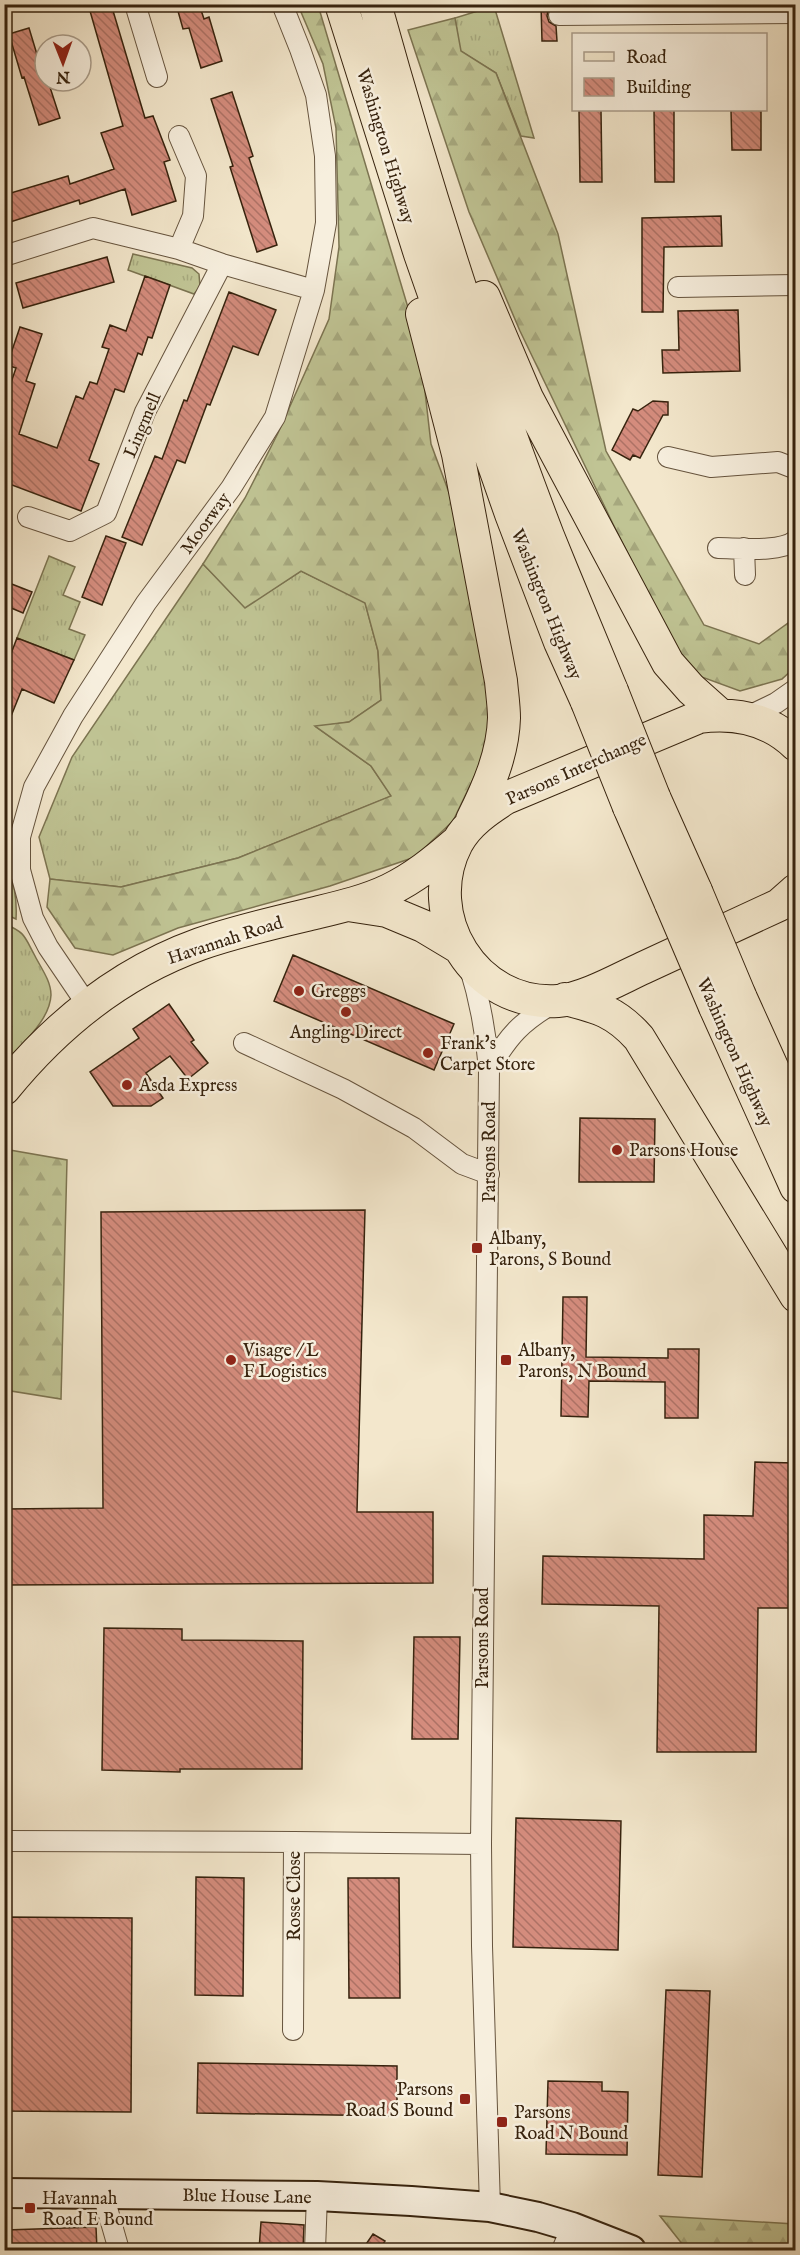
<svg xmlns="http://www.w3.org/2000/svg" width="800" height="2255" viewBox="0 0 800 2255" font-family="'IM FELL English',serif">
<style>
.grass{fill:url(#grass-tufts);stroke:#7c7451;stroke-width:1.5}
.forest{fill:url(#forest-firs);stroke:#7c7451;stroke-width:1.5}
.building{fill:url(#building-back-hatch);stroke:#37230e;stroke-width:1.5}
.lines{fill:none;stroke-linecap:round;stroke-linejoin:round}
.street-casing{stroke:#66543e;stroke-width:22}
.secondary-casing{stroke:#37230e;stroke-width:32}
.primary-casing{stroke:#37230e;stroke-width:34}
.street{stroke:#f7efde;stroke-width:20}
.secondary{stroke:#f7efde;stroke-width:28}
.primary{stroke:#f3e7cc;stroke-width:32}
.primary-bridge-casing{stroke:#37230e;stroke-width:34;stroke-linecap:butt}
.primary-bridge{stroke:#f3e7cc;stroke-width:32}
.poi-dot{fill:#8f2418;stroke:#f7efde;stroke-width:2}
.labels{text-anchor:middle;stroke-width:5;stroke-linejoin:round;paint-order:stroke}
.street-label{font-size:18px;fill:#37230e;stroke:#f7efde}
.poi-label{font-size:18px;fill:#37230e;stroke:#f7efde;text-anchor:start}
</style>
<defs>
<pattern id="grass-tufts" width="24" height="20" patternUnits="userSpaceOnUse" patternTransform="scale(1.5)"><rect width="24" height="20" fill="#c0c494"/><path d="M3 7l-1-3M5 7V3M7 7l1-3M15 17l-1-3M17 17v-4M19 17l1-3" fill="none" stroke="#a6a87e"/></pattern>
<pattern id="forest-firs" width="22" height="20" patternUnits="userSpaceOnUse" patternTransform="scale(1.5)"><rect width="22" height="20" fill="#c0c494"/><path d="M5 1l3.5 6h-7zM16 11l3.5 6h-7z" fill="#a6a87e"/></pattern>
<pattern id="building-back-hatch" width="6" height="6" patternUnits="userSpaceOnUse" patternTransform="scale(1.5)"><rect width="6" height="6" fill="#d48c7d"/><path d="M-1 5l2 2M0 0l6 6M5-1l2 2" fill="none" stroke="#ad7265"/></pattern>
</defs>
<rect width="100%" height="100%" fill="#f3e7cc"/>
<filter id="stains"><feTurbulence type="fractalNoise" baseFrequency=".00333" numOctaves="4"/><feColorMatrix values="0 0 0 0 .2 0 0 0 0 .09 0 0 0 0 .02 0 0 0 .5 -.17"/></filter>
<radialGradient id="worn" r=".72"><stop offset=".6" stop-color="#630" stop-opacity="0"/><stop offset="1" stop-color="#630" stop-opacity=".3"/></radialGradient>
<path class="grass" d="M494,6L534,138L521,136L496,73L460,51L455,18Z
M133,254L192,268L199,274L200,287L194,294L128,270Z
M49,556L75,567L63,595L80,602L69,629L85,635L74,660L17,638Z
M203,564L245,607L301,571L365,602L378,651L381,700L349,722L316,727L371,766L392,796L238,858L121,887L50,879L39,837L72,757Z
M4,864C15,878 17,902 16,919L5,914Z
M5,924C26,933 24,936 35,956C41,968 51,981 51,995C50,1021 20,1045 5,1064Z"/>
<path class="forest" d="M298,5H318L420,348L431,444L461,525L491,694L490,744L453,821L415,857L330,886L178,928L113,955L75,948L47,907L50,879L121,887L238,858L391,796L371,766L315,726L349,722L381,700L378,651L365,603L301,571L245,608L203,564L245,498L278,433L329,319L339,247L336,128L323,64Z
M455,18L461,51L496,73L558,234L606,451L704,625L759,644L795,618V667L782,679L740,691L688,672L613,524L520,331L469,212L408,30Z
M4,1149L67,1160L61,1399L5,1390Z
M660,2216L795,2224V2250H687Z"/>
<path class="building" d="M88,4H111L145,118L153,116L170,160L164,162L176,201L132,215L125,189L80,204L79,200L4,224V195L68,176L70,184L114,169L101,133L123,126Z
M176,4H199L204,19L209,17L222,61L201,68L189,28L183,29Z
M541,4H553L548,10L547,16L549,22L556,26L557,41H542Z
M29,28L45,81H48L60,118L39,125L24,77L22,78L9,34Z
M232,92L253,156L249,158L277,245L257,252L230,167L233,166L211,99Z
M579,110H601L602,182H580Z
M654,110H674V182H655Z
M731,110H761V150H732Z
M721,216L722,246L664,247L663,312H642V218Z
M107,257L114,282L23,308L16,283Z
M145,276L170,285L152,338L148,337L142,355L138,353L124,392L115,389L89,460L99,464L81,511L4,482V403L16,368L7,365L20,327L42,334L26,381L35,384L19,434L57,448L76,396L83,399L90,382L97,384L109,349L102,347L110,325L126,331Z
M229,292L276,310L258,355L233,346L210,405L207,404L185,463L177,460L142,545L122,537L155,456L162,459L184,400L187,401Z
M738,310L740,371L663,373L662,350H679L678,311Z
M653,401L668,402V415H663L640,458L633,455L630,460L612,450L633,409L638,411Z
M106,536L126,543L102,605L82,597Z
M4,581L32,592L23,613L4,605Z
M17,638L74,660L54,703L22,689L5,731L4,672Z
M293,955L454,1024L434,1070L274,1001Z
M169,1004L194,1040L191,1042L208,1063L188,1079L170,1056L146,1073L163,1098L151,1106H113L90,1072L139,1038L133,1029Z
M580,1118L655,1119L654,1182H579Z
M365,1210L357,1512H433V1583L4,1585V1509L103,1508L101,1212Z
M563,1297H587L586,1357L668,1358V1349H699L698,1418H665V1382L589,1381L588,1417L561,1416Z
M755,1462L795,1463V1608H758L756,1752H657L659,1606L542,1604L543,1556L704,1559V1515L753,1516Z
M104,1628L182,1629V1640L303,1641L302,1769H180V1772L102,1770Z
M414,1637H460L458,1739H412Z
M516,1818L621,1821L618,1950L513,1947Z
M196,1877L244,1878L243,1996L195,1995Z
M348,1878H399L400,1998H349Z
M4,1917L132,1918L131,2112L4,2111Z
M666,1990L710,1991L702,2177L658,2175Z
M198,2063L397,2066V2116L197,2113Z
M548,2081L602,2082V2091L628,2092L627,2155L546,2154Z
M261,2222L304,2225L303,2250H259Z
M96,2227L97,2250H7L6,2230Z
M373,2234L385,2241L379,2250H362Z"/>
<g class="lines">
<defs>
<path id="street" d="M135,4L157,77
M559,15L796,13
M179,249L193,216L196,176L179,136
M4,256L93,228L179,249L222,264L314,290
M678,287L796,285
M668,457L711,467L778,462L796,469
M28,517L70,531L106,513L145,412L222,264
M718,548C738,548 781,553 796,540
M744,548L745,575
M747,717L776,703L796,689
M469,965C480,1000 486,1033 489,1069L481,1844L482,1946L490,2207
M88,1006L48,947L33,918L20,870V837L34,787L73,716L146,603L231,488L275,417L314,290L326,223L325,156L316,95L300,49L282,4
M244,1043L343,1089L414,1128L462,1164L489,1174
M489,1069C509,1035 521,1022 555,1002
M4,1841L294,1842
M293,2030L294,1842L481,1844
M103,2194L119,2250
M315,2250L317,2196
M562,2250L572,2227"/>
<path id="secondary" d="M4,2193L317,2196L411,2201L490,2207L538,2217L572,2227L631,2250"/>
<path id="primary" d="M341,4L420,254L511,514L560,642L587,702
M375,4C425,184 481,362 548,536C569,588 591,640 612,691
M484,297L527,398L668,663L691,689L719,714
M422,314L458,454L501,681C502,693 504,706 504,718C503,754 488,788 472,820
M796,745C769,719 735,712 699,717L506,798C487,810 468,823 457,843C419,916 475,1007 558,1001C584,999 619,979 643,968C688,947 733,926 779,905L796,890
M654,797L696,891
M629,807L671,904
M348,905L387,911L423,926L458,947
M740,996L796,1120
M565,999C598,1007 616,1012 639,1038L796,1296
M715,1007L796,1187
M4,1089C56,1025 122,972 200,944C237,931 277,922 315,913C340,907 366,901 389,890C414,878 435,861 456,843"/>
</defs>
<use href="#street" class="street-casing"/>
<use href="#secondary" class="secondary-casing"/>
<use href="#primary" class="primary-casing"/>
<use href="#street" class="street"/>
<use href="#secondary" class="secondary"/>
<use href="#primary" class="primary"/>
<defs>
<path id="primary-bridge" d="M612,691L654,797
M587,702L629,807
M696,891L740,996
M671,904L715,1007"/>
</defs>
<use href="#primary-bridge" class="primary-bridge-casing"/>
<use href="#primary-bridge" class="primary-bridge"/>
</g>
<g class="poi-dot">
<circle cx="299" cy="991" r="6"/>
<circle cx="346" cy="1012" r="6"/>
<circle cx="428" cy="1053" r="6"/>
<circle cx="127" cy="1085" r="6"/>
<circle cx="617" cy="1150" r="6"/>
<rect x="471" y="1242" width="12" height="12" rx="3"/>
<circle cx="231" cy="1360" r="6"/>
<rect x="500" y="1354" width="12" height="12" rx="3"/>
<rect x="459" y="2093" width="12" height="12" rx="3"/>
<rect x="496" y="2116" width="12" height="12" rx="3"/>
<rect x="24" y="2202" width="12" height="12" rx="3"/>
</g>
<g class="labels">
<g class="street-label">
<text transform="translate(386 146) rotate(73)" y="6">Washington Highway</text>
<text transform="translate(142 425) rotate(-67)" y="6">Lingmell</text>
<text transform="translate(205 523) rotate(-54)" y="6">Moorway</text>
<text transform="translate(547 604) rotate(68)" y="6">Washington Highway</text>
<text transform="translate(576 769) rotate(-24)" y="6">Parsons Interchange</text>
<text transform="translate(225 940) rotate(-18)" y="6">Havannah Road</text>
<text transform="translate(735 1052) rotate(66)" y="6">Washington Highway</text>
<text transform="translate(489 1152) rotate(-90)" y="6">Parsons Road</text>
<text transform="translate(482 1638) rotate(-90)" y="6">Parsons Road</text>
<text transform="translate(294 1896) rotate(-90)" y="6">Rosse Close</text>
<text transform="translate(247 2196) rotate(1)" y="6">Blue House Lane</text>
</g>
<g class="poi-label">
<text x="311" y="997">Greggs</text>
<text x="346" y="1038" text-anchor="middle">Angling Direct</text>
<text x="440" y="1049">Frank's<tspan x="440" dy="21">Carpet Store</tspan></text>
<text x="139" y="1091">Asda Express</text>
<text x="629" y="1156">Parsons House</text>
<text x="489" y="1244">Albany,<tspan x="489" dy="21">Parons, S Bound</tspan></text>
<text x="243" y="1356">Visage / L<tspan x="243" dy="21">F Logistics</tspan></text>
<text x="518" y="1356">Albany,<tspan x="518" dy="21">Parons, N Bound</tspan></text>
<text x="453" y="2095" text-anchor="end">Parsons<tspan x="453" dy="21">Road S Bound</tspan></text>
<text x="514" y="2118">Parsons<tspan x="514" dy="21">Road N Bound</tspan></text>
<text x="42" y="2204">Havannah<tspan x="42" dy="21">Road E Bound</tspan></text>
</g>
</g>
<rect width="800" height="2255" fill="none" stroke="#f3e7cc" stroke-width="24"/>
<rect x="6" y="6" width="788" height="2243" fill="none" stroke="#37230e" stroke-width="3"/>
<rect x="12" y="12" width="776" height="2231" fill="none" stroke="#37230e" stroke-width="1.5"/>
<rect x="572" y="33" width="195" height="78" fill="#f7efde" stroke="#aa9d8b" stroke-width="1.5"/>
<rect x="584" y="52" width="30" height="9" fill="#f3e7cc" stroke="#aa9d8b" stroke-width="1.5"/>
<text x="626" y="63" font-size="18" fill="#37230e">Road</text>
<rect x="584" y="78" width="30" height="18" fill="url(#building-back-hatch)" stroke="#aa9d8b" stroke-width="1.5"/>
<text x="626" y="93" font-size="18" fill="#37230e">Building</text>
<g transform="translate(63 63) rotate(179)"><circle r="28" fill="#f7efde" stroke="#aa9d8b" stroke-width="1.5"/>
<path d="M0-4.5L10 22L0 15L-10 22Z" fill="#8f2418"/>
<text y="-9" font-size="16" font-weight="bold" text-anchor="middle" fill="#37230e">N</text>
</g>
<rect width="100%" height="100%" filter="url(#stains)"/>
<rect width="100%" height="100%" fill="url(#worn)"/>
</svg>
